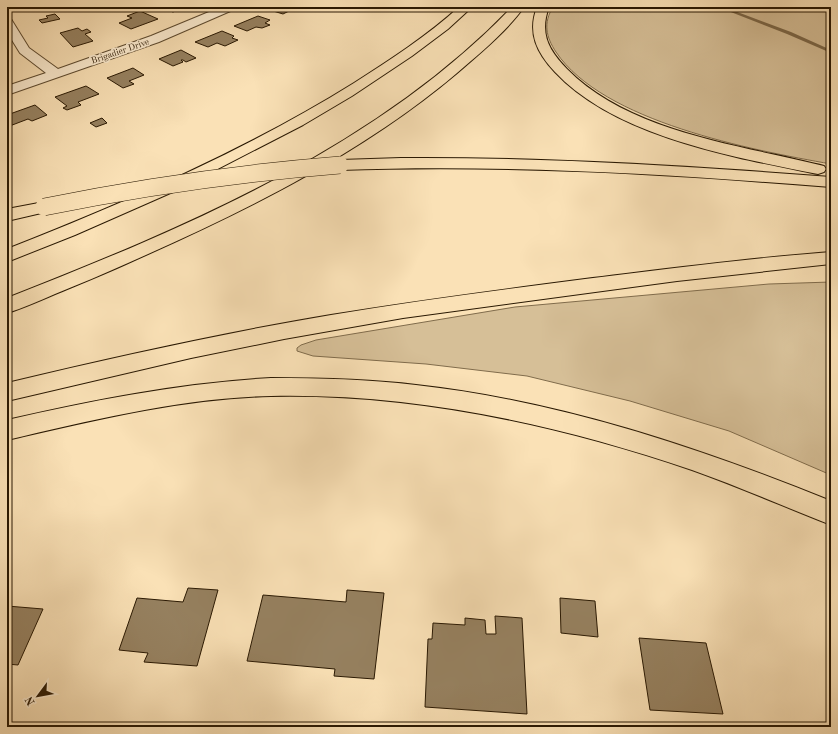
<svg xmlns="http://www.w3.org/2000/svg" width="838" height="734" viewBox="0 0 838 734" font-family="'Old Standard TT',serif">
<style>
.green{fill:#d6bf97;stroke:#806c4c}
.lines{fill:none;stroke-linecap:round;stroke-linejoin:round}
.stream{fill:#7c6849;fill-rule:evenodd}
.building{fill:#968160;stroke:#291802}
.minor-casing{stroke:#5d4a2f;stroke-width:2}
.highway-casing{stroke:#291802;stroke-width:2}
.minor{fill:#fcecd0;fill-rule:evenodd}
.highway{fill:#fae1b6;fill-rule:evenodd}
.highway-bridge-casing{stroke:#291802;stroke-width:18;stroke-linecap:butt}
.highway-bridge{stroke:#fae1b6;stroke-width:17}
.labels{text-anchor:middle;stroke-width:3.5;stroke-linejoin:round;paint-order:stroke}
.far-street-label{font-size:9px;fill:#291802;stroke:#fcecd0}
</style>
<rect width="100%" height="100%" fill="#fae1b6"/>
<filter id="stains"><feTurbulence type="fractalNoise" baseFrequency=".005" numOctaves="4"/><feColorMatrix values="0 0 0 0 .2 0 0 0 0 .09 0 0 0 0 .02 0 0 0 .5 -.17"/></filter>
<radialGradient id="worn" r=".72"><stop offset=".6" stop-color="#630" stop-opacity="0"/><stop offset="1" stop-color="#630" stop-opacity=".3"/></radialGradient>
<path class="green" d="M553,7H831V164C752,150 603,122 556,52C546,37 543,23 553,7Z
M831,282V475L729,431L630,401L527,376L426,364L313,356L297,351V348L301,345L316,340L515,307L769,284Z"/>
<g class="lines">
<path class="stream" d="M718,7H724L791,32L831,50V53L787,34Z"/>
</g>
<path class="building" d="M165,7H185L173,12L162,8Z
M277,7H297L283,14L270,10Z
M140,11L158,19L131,29L119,23L132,18L127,16Z
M55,14L60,19L42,23L39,20L48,18L46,16Z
M258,16L270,20L265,23L270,25L262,28L256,27L247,31L234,26Z
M78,28L82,31L87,29L91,32L85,34L93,41L73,47L60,33Z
M222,31L234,36L232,38L238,40L225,46L217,43L208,47L195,42Z
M181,50L196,58L186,62L183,60H181L183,62L173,66L159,59Z
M133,68L144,75L129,81L134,84L123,88L107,78Z
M86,86L99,94L78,102L81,105L67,110L63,108L67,106L55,97Z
M35,105L47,115L32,121L28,119L7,127V115Z
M102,118L107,123L96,127L90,123Z
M188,588L218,590L197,666L144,662L148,653L119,650L137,598L183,602Z
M347,590L384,593L374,679L334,676L335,669L247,661L263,595L346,602Z
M560,598L595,601L598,637L561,633Z
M7,606L43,609L18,665L7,664Z
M495,616L522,618L527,714L425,707L428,639H432L433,623L465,625V618L485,620L486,634H496Z
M639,638L706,643L723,714L650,710Z"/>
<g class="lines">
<defs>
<path id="minor" d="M221,7H237L235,9L159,42L7,95V86L46,73L20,53L7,32V18L11,19L29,48L58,69L151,36Z"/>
<path id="highway" d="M459,7H472L448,29L412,56L352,96L303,125L175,191L75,235L7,262V249C126,202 245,151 354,83C390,60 427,36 459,7Z
M512,7H524C507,31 479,54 457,73C360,155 243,212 128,263C104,274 79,284 55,294C39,301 23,308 7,313V298C185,228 377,148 512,7Z
M537,7H549C539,34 549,50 567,69C630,133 741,145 824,166L826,169L824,172L818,174C734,157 616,137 555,72C537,53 527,33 537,7Z
M401,158C545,157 688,166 831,177V187C667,174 504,164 340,170L334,168L332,165L334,162L340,160Z
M44,202L50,203L53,207L50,211L7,221V209Z
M831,252V264L677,281L403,318L284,339L191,358L7,401V383C115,357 223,333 331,315C416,301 500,290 585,279C667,269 749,258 831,252Z
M271,378C319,378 368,379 416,385C560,401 697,447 831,501V525C785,507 740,487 692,470C557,424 415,393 271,396C182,398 93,420 7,440V420C94,400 181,383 271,378Z"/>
</defs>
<use href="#minor" class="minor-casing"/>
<use href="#highway" class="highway-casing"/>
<use href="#minor" class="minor"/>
<use href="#highway" class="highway"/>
<defs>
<path id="highway-bridge" d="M44,207C142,187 240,173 340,165"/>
</defs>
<use href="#highway-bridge" class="highway-bridge-casing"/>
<use href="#highway-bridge" class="highway-bridge"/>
</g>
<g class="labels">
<g class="far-street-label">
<text transform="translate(120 51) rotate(-19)" y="3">Brigadier Drive</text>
</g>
</g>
<rect width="838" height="734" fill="none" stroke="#fae1b6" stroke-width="24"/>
<rect x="8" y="8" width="822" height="718" fill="none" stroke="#291802" stroke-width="2"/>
<rect x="12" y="12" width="814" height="710" fill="none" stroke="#291802"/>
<g transform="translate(38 696) rotate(238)" stroke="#fcecd0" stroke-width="3" paint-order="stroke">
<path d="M0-3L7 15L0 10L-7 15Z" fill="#291802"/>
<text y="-6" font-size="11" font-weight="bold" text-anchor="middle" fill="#291802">N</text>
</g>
<rect width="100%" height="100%" filter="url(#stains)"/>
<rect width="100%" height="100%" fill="url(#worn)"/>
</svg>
